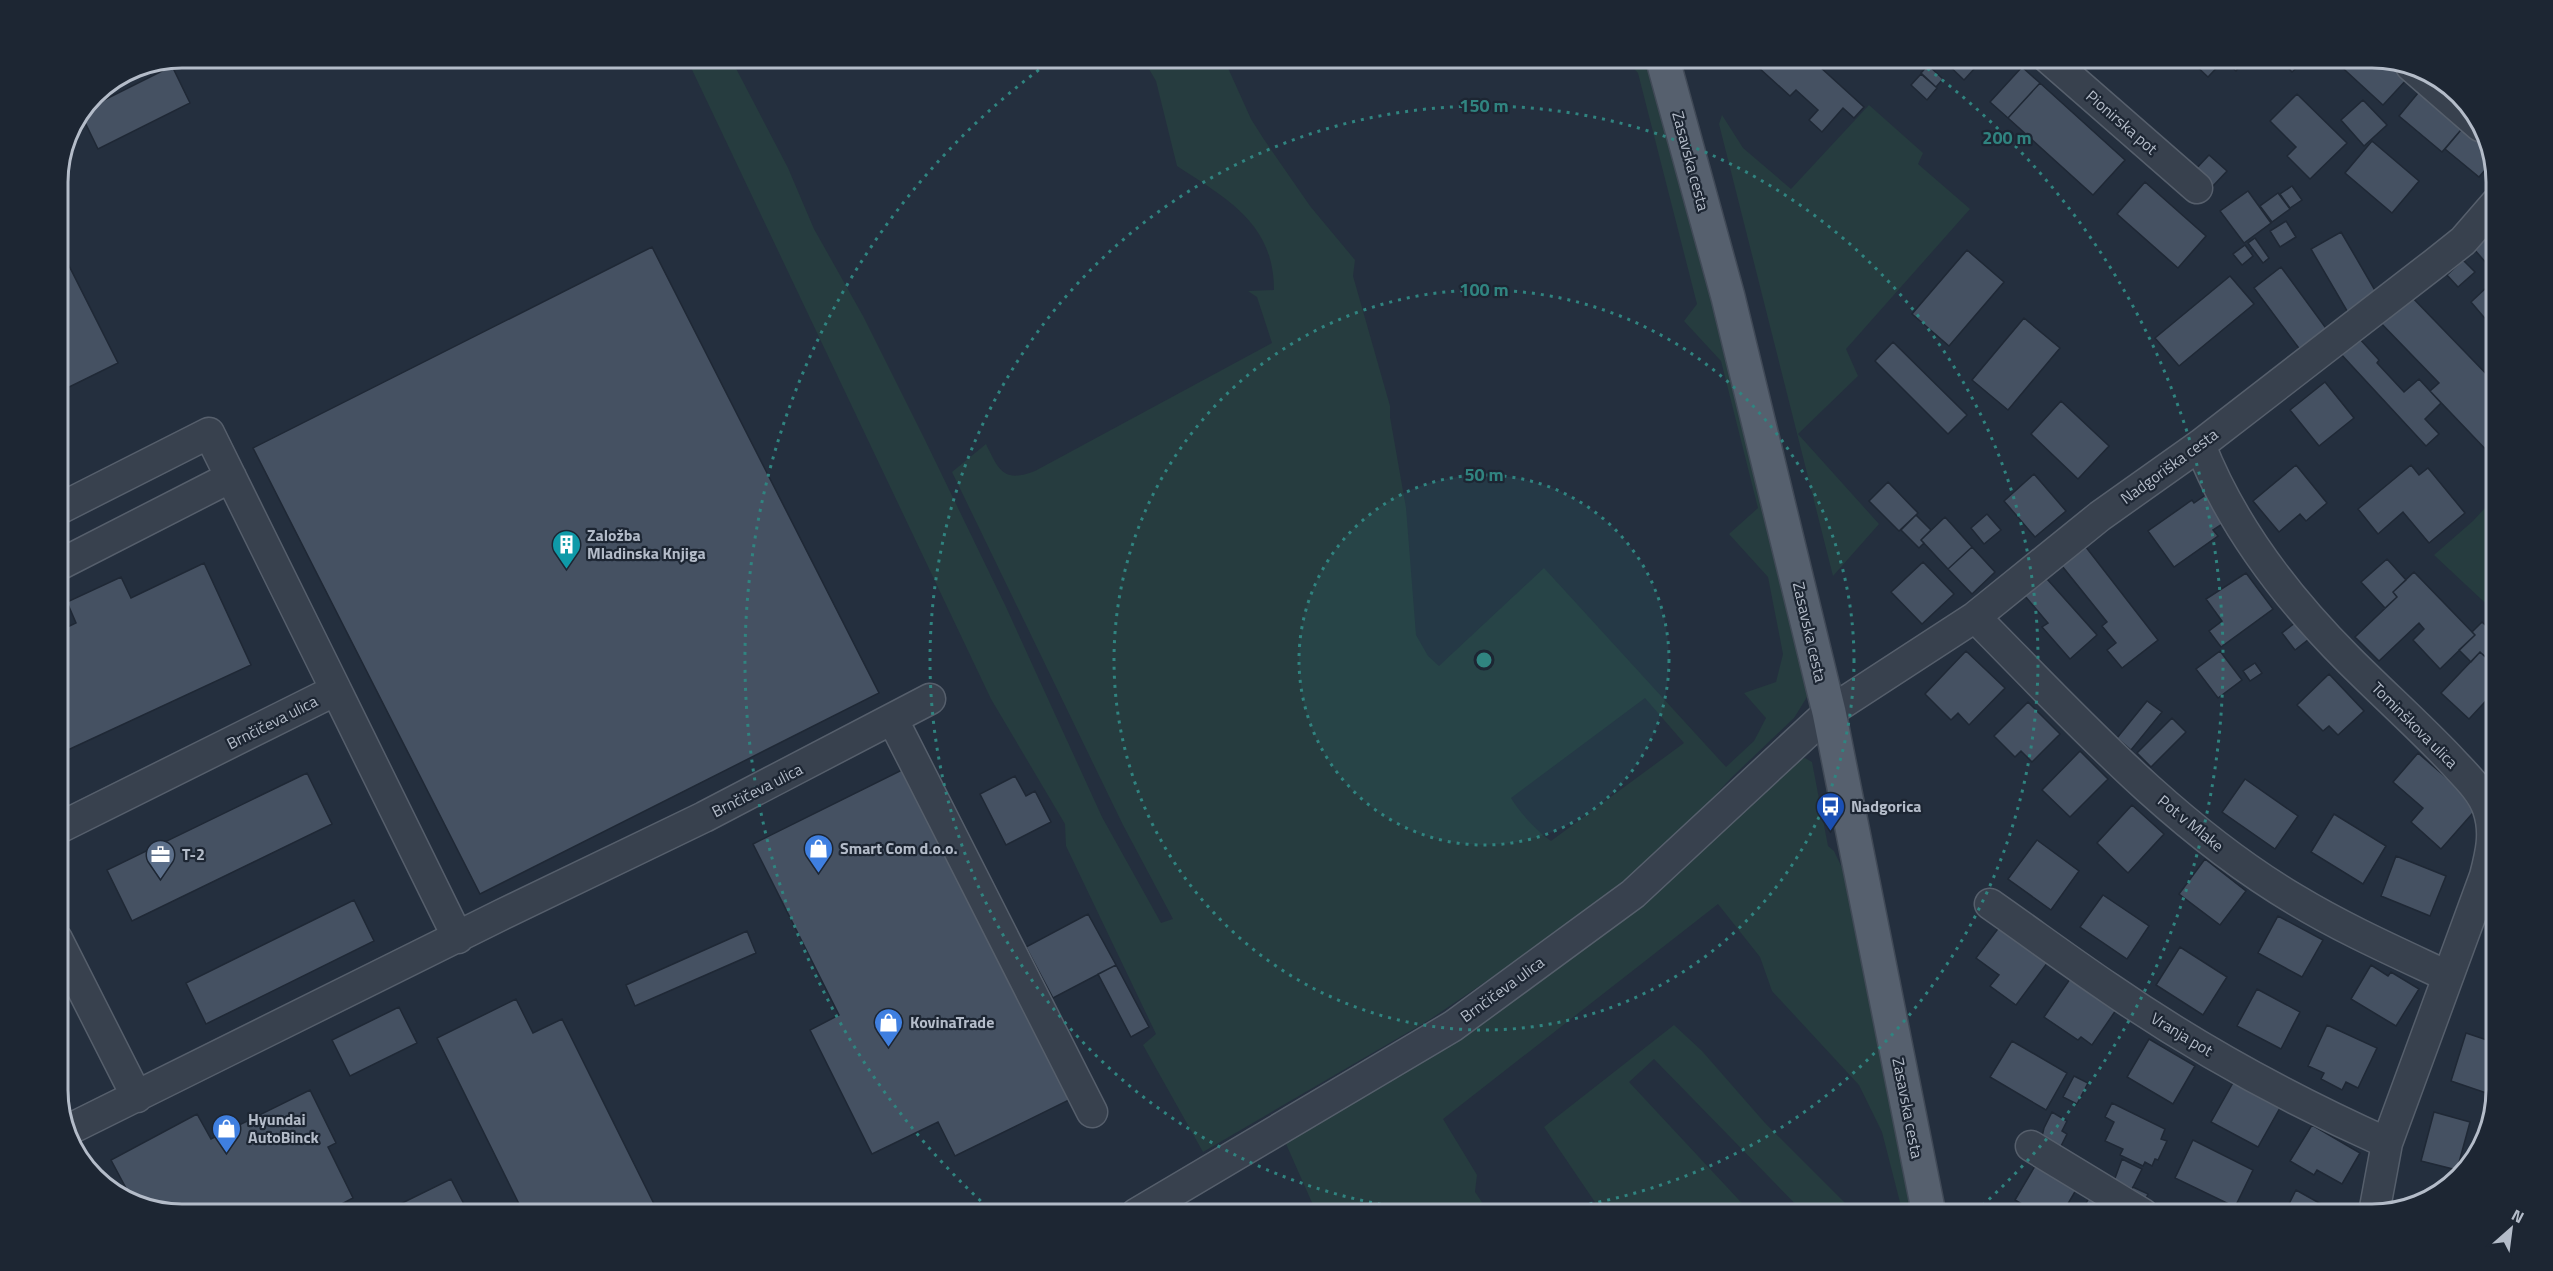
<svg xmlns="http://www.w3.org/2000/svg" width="2553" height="1271" viewBox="0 0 2553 1271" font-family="'Titillium Web',sans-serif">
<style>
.green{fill:#263c3f;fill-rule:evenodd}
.building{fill:#455162;stroke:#1f2835;stroke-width:1.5}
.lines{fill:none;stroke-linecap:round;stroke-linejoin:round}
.minor-casing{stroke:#565f6c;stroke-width:33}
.primary-casing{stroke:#414a57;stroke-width:36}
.minor{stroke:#38414e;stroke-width:30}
.primary{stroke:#56606e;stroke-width:33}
.ring{fill:none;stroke:#308480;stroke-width:3;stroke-dasharray:3 6}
.labels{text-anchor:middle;stroke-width:4.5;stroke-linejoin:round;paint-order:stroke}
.street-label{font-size:16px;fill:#b4bcc9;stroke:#1d2633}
.poi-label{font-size:16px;font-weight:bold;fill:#b4bcc9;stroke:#1d2633;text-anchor:start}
.rim{fill:none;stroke:#b4bcc9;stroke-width:3}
.centre{fill:#308480;stroke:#1d2633;stroke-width:3}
.ring-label{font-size:18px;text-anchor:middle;font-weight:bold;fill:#308480;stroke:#1d2633;stroke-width:4.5;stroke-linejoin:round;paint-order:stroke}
</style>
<rect width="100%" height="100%" fill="#242f3e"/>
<path class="green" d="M686,57H730L788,168L814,229L863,316L926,442L1006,607L1102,817L1161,923L1173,919L1123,825L952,472L986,444C999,471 1004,483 1035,471L1272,343L1257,297L1248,291L1274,290C1274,223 1227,199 1177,166L1156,81L1142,57H1223L1251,119L1263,138L1310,206L1355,260L1353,276L1390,406V417L1406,508L1416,635L1428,656L1439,666L1544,568L1726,767L1754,741L1766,718L1744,693L1776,682L1783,654L1768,577L1729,534L1758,508L1721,361L1684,321L1697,304L1638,73L1623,57H1650L1807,670V697L1794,718L1731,778L1691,822L1591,910L1429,1020L1203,1152L1143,1045L1156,1034L1066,846L1065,824L991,699ZM1645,698L1684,743L1551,841C1537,831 1520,813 1511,798Z
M1869,105L1923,153L1918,164L1970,209L1846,349L1858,376L1798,434L1879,524L1833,576L1719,124L1722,115L1743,148L1791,189Z
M2496,496V613L2434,555L2473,521Z
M1805,758L1812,762L1828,846L1834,851L1855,895L1916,1214H1903L1882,1132L1859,1085L1772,991L1760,957L1718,904L1443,1119L1477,1175L1475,1192L1490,1214H1317L1283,1137L1792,762Z
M1674,1025L1702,1051L1765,1123L1856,1214H1805L1654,1059L1629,1082L1752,1214H1603L1544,1127Z"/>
<path class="building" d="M1768,57H1809L1864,107L1854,118L1843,108L1822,132L1809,120L1818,110L1796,90L1790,96L1758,67Z
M1940,57H1985L1964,80Z
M2142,57H2167L2160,63L2156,58L2149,64Z
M2193,57H2227L2208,77L2190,60Z
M2234,57H2247L2236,71L2228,64Z
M2278,57H2309L2292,72Z
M2337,57H2372L2389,61L2408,78L2383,105L2334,60Z
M1928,65L1943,79L1936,87L1921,73Z
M172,66L190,103L98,149L80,112Z
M2022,67L2040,83L2008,118L1990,102Z
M1921,74L1937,88L1927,100L1911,85Z
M2040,83L2125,160L2093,195L2008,118Z
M2423,87L2466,124L2442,152L2399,116Z
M2297,94L2347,143L2310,179L2287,156L2296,147L2270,121Z
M2363,100L2387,125L2364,146L2341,120Z
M2466,124L2484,139L2492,162L2479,177L2445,149Z
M2372,141L2419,181L2392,213L2345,173Z
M2209,155L2227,171L2212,187L2194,171Z
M2145,182L2206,236L2178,268L2117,214Z
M2292,186L2302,200L2290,208L2280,194Z
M2248,191L2271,223L2244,243L2220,211Z
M2278,193L2290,209L2272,222L2260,206Z
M2286,221L2296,237L2280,247L2270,231Z
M2496,229V256L2487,264L2474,249Z
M2341,232L2380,299L2350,316L2311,249Z
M2255,238L2269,258L2263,263L2248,243Z
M57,242L118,363L57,393Z
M2245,245L2253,256L2242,265L2233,254Z
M652,247L879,693L480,894L253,448Z
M1967,250L2004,282L1949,346L1912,314Z
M2463,260L2475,272L2458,287L2447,275Z
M2281,267L2328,331L2301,351L2254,288Z
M2230,276L2254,304L2179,366L2155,338Z
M2487,287L2496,297V315L2488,322L2471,302Z
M2406,291L2496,384V450L2491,455L2430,391L2439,383L2377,319Z
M2024,318L2060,348L2008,410L1972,380Z
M2358,337L2379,360L2377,363L2404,392L2419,379L2441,403L2425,419L2439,434L2426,446L2340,353Z
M1893,342L1967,415L1948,434L1875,361Z
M2325,382L2354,418L2319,446L2290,410Z
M2061,401L2109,446L2078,479L2031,434Z
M2296,465L2327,503L2306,521L2300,514L2279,532L2253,501Z
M2411,465L2419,475L2428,468L2465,513L2429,543L2403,512L2378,534L2358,509Z
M2034,474L2066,511L2035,537L2004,501Z
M1888,482L1918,513L1899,531L1869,501Z
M2207,494L2227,521L2213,530L2218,536L2174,567L2148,531L2192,500L2194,503Z
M1987,514L2001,530L1984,544L1971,528Z
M1916,515L1931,530L1921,540L1924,543L1919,548L1901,530Z
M1945,517L1972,547L1948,569L1921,540Z
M2082,542L2158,640L2122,668L2107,650L2116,643L2102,626L2107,622L2058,561Z
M1972,547L1995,572L1972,594L1948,569Z
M2387,559L2406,580L2393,592L2397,597L2385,608L2361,582Z
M1923,562L1954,594L1922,624L1891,592Z
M204,563L251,665L57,755V632L76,623L67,602L121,577L131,598Z
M2414,572L2475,635L2440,669L2413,640L2424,629L2419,623L2379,661L2355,637L2397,597L2393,592Z
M2246,573L2273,609L2221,647L2209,631L2222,621L2206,599Z
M2047,579L2097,635L2070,659L2042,627L2048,623L2025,596Z
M2296,622L2309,639L2295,650L2282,633Z
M2482,622L2496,635V652L2489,660L2480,652L2471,662L2459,650L2475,635L2472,632Z
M1966,651L2005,688L1969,725L1958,713L1951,720L1925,694Z
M2220,651L2242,680L2218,698L2196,669Z
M2480,652L2496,667V690L2469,719L2441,693Z
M2255,663L2262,673L2250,681L2243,671Z
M2329,674L2364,711L2338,735L2329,726L2323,731L2297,705Z
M2147,701L2162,712L2131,750L2117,738Z
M2028,702L2060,734L2032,762L2021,751L2015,757L1994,736Z
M2172,718L2186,732L2151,767L2137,753Z
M2080,751L2108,779L2070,817L2042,790Z
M2418,753L2479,806L2441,849L2411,822L2423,808L2393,782Z
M906,768L1071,1099L955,1156L938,1122L872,1154L810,1030L839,1015L753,844Z
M307,773L332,824L132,921L107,870Z
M1015,776L1026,796L1035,791L1051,822L1006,845L980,794Z
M2245,779L2298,816L2275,849L2222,812Z
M2132,805L2164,834L2128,873L2097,843Z
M2334,814L2386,846L2363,884L2311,852Z
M2037,840L2079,871L2051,910L2008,879Z
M2396,856L2446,876L2430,916L2381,896Z
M2205,859L2246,891L2220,925L2179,894Z
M2103,895L2149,926L2127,959L2080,927Z
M354,900L374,941L206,1024L186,983Z
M1088,914L1116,965L1053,998L1026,947Z
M2278,916L2323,940L2302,977L2258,953Z
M2000,926L2048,962L2016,1005L1990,986L1999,975L1976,958Z
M747,931L756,953L635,1006L626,985Z
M2180,947L2227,977L2203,1015L2156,985Z
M2496,963V986L2489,984Z
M1116,965L1149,1027L1131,1037L1098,974Z
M2371,965L2388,976L2391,972L2419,989L2396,1026L2351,999Z
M2070,979L2116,1010L2092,1045L2081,1037L2078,1040L2044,1017Z
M2257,989L2300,1012L2281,1049L2237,1026Z
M516,999L533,1033L562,1019L659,1214H524L437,1038Z
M399,1007L417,1043L350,1076L332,1040Z
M2327,1025L2377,1048L2358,1088L2346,1082L2342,1090L2321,1079L2324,1073L2308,1066Z
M2466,1033L2496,1043L2495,1096L2451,1081Z
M57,1038L64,1052L57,1056Z
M2149,1039L2195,1066L2173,1104L2127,1077Z
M2012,1041L2067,1073L2046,1110L1990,1077Z
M2074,1076L2088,1083L2077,1104L2063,1097Z
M2234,1081L2281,1106L2258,1147L2211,1122Z
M310,1090L336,1143L328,1147L353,1198L334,1208L338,1214H181L134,1203L111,1160L197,1114L211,1139Z
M2112,1103L2165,1129L2161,1139L2167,1141L2158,1160L2155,1159L2152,1166L2145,1162L2143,1166L2120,1155L2123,1149L2105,1141L2114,1122L2105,1117Z
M2052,1112L2067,1121L2062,1131L2067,1134L2057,1154L2040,1145L2044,1128Z
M2434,1112L2470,1122L2457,1170L2421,1161Z
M2312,1125L2360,1153L2342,1184L2317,1170L2314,1175L2290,1161Z
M2193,1140L2253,1170L2235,1207L2175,1178Z
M2122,1159L2142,1169L2132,1189L2114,1181Z
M2035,1166L2076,1190L2062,1214H2039L2015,1200Z
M451,1179L469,1214H398L394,1207Z
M2133,1187L2148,1194L2143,1205L2128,1198Z
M2296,1190L2339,1214H2284Z
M2089,1198L2097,1204L2092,1214H2080Z"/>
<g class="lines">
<defs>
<path id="minor" d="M2047,57L2197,188
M2411,66L2480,126
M2200,445C2232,527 2288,599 2349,660C2384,695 2420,727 2453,762C2466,776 2482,791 2488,809C2496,832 2491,853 2485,876L2387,1143L2374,1213
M57,510L209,433L336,690
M57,566L231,477
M1975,617C2075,718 2173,827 2296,900C2344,929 2396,952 2447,976
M893,720L1092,1112
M57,829L336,690L458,938
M1990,904C2030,932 2069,961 2109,988C2196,1048 2291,1100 2387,1143
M57,939L137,1097
M68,1130L501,915L704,817L930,699
M2031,1146L2143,1214
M1136,1214L1453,1026L1633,894L1829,712L1975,617L2100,516L2200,445L2434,264L2463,241L2496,203"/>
<path id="primary" d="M1662,57L1728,297L1829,712L1929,1214"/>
</defs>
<use href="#minor" class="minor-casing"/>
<use href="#primary" class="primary-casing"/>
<use href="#minor" class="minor"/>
<use href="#primary" class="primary"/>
</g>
<circle cx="1484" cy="660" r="185" fill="#308480" fill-opacity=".12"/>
<g class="ring">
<circle cx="1484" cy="660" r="185"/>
<circle cx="1484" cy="660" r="370"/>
<path d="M1479 1214A554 554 0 1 1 1489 1214"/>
<path d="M994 1213A739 739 0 0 1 1055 58M1913 58A739 739 0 0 1 1974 1213"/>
</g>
<defs>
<symbol id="building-pin" viewBox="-11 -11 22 30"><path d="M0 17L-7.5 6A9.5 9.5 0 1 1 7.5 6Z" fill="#0f9aa8" stroke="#1d2633"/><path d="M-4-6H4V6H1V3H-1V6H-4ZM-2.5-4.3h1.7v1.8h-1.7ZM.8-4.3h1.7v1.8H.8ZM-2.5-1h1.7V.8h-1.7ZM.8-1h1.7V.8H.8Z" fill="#fff"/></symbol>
<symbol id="bus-pin" viewBox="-11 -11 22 30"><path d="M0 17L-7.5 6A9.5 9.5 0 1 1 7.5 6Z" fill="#1a4fb4" stroke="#1d2633"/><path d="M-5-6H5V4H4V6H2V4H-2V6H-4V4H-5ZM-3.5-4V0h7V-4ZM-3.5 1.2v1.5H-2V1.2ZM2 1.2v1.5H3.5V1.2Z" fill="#fff"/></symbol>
<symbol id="shop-pin" viewBox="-11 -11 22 30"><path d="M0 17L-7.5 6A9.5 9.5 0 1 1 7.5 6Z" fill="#3f7fe0" stroke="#1d2633"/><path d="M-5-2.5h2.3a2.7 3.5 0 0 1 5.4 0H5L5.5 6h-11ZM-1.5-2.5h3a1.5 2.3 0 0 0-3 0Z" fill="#fff"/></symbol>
<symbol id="office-pin" viewBox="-11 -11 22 30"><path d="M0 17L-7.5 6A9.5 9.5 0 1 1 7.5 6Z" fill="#5c6f8a" stroke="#1d2633"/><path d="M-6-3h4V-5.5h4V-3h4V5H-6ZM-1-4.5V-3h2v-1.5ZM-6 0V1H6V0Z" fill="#fff"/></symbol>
</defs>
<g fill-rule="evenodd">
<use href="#building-pin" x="550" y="528" width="33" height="45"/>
<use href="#bus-pin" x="1814" y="790" width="33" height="45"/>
<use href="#shop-pin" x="802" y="832" width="33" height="45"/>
<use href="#office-pin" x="144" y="838" width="33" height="45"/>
<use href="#shop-pin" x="872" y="1006" width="33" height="45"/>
<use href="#shop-pin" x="210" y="1112" width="33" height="45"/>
</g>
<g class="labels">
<g class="street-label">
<text transform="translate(2122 122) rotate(41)" y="6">Pionirska pot</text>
<text transform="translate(1691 161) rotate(75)" y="6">Zasavska cesta</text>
<text transform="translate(2169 466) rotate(-36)" y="6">Nadgoriška cesta</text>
<text transform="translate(1810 632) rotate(77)" y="6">Zasavska cesta</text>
<text transform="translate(272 722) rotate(-27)" y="6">Brnčičeva ulica</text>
<text transform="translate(2415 725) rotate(45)" y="6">Tominškova ulica</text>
<text transform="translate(757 790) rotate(-27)" y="6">Brnčičeva ulica</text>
<text transform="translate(2191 823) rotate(39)" y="6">Pot v Mlake</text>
<text transform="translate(1502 989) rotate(-36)" y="6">Brnčičeva ulica</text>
<text transform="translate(2182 1034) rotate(31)" y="6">Vranja pot</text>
<text transform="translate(1908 1108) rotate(79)" y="6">Zasavska cesta</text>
</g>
<g class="poi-label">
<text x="587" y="541">Založba<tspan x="587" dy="18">Mladinska Knjiga</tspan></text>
<text x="1851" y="812">Nadgorica</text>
<text x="840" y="854">Smart Com d.o.o.</text>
<text x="182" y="860">T-2</text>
<text x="910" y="1028">KovinaTrade</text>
<text x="248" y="1125">Hyundai<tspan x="248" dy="18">AutoBinck</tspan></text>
</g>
</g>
<path d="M0 0H2553V1271H0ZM182 68H2372A114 114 0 0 1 2486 182V1090A114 114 0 0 1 2372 1204H182A114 114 0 0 1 68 1090V182A114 114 0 0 1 182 68Z" fill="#1d2633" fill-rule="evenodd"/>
<path class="rim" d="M182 68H2372A114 114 0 0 1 2486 182V1090A114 114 0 0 1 2372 1204H182A114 114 0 0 1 68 1090V182A114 114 0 0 1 182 68Z"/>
<circle cx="1484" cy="660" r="9" class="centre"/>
<g class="ring-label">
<text x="1484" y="112">150 m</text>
<text x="2007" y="144">200 m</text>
<text x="1484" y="296">100 m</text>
<text x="1484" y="481">50 m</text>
</g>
<g transform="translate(2511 1229) rotate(28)" stroke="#1d2633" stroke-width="4.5" paint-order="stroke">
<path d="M0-4.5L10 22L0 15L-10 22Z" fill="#b4bcc9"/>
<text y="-9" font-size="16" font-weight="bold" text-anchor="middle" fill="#b4bcc9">N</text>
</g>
</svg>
